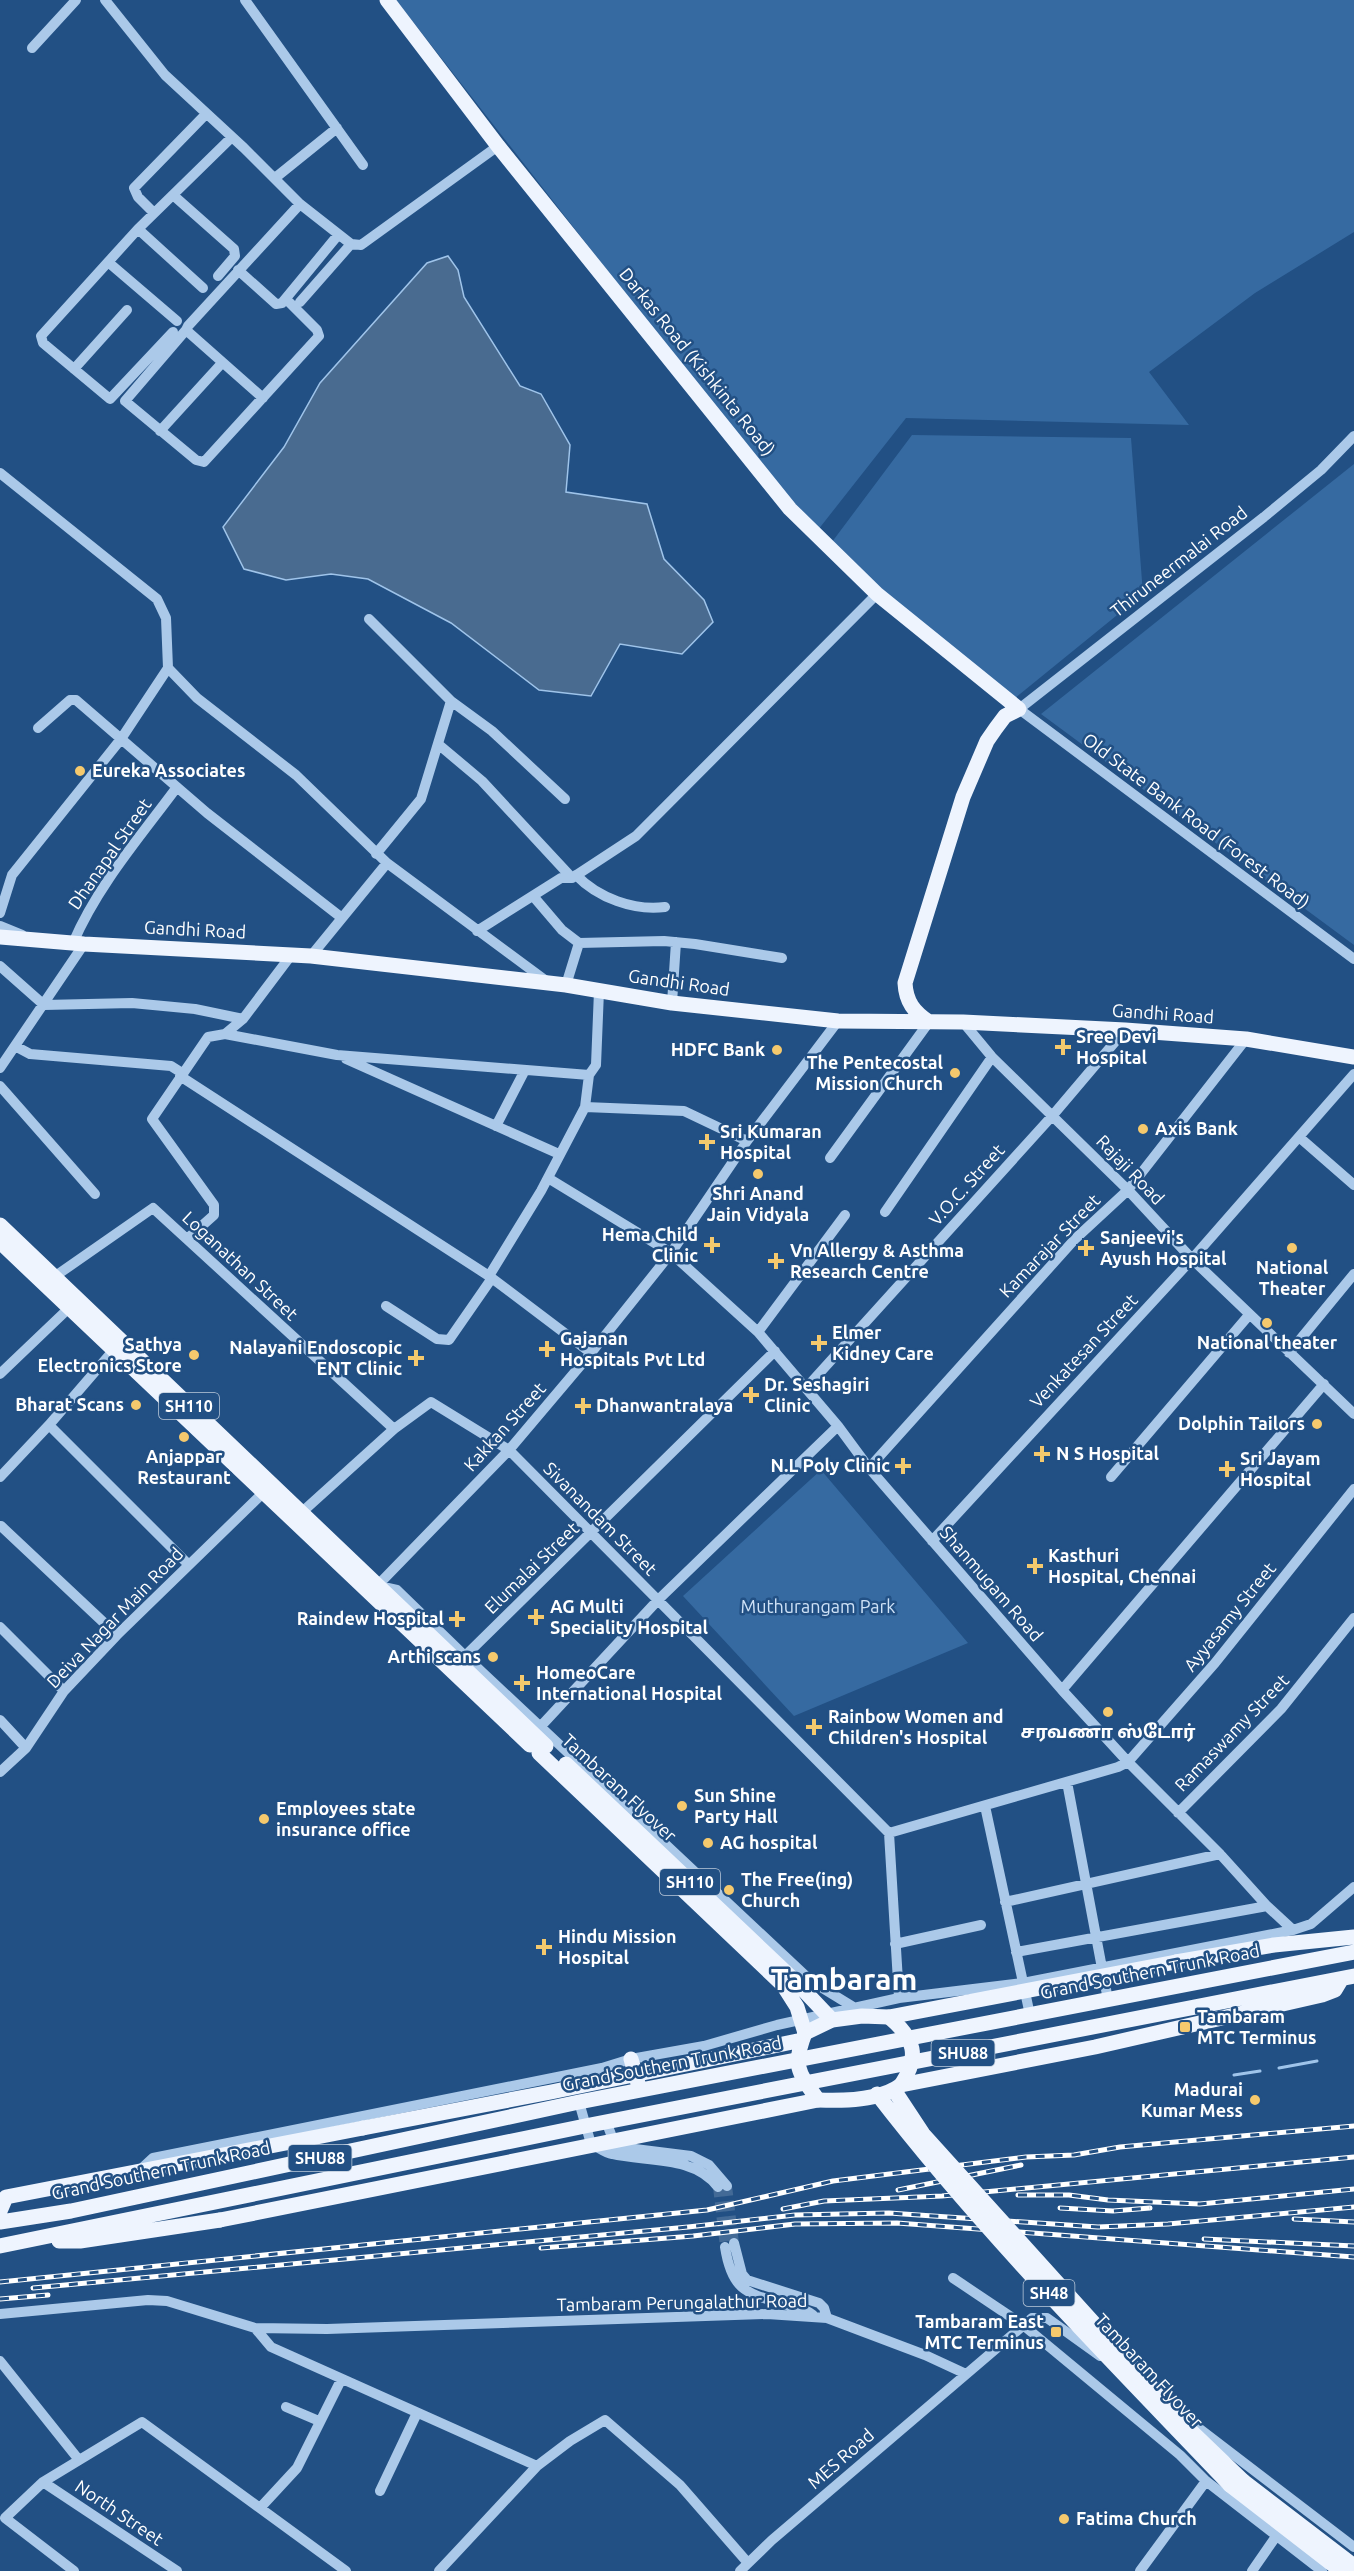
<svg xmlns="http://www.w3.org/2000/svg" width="1354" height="2571" viewBox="0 0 1354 2571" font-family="Ubuntu,'Noto Sans Tamil',sans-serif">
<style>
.green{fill:#366aa1}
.water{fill:#496b90;stroke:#9fc4ea;stroke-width:1.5}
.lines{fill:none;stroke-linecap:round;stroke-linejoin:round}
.stream{stroke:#9fc4ea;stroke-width:3}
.minor-tunnel{stroke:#436a96;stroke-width:10;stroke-dasharray:10 5;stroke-linecap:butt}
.minor{stroke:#abc9e9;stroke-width:10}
.major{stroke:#eef4fe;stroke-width:15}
.rail-casing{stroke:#fff;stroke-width:5}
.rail{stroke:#225084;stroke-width:3;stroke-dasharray:9;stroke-linecap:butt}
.major-bridge{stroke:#eef4fe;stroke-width:15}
.poi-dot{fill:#f5c96d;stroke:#225084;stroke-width:2}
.labels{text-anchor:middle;stroke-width:5;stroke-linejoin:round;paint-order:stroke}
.shield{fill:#225084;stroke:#bdcada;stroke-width:1.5}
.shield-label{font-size:16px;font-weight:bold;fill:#fff}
.street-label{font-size:18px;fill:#fff;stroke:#225084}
.poi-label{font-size:18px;font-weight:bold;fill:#fff;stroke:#225084;text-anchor:start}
.park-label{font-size:18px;fill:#cfe2f7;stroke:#225084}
.town-label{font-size:30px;font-weight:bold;fill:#fff;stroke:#225084}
</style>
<rect width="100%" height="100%" fill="#225084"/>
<path class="green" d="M396,0H1354V232L1255,293L1149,372L1189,425L906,418L814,535Z
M912,435L1131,438L1143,594L1014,699L829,546Z
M1354,464V945L1041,714Z
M821,1470L968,1643L794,1716L683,1596Z"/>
<path class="water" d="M448,256L458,270L464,297L520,386L541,394L570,445L566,492L647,504L664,559L704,600L713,622L682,654L620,644L591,696L539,690L451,623L368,579L331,574L286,580L244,569L223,527L284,447L320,383L427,263Z"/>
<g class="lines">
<path class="stream" d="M1279,2068L1317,2061
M1234,2075L1260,2071"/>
<path class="minor-tunnel" d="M727,2186L734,2243
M718,2187L725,2247"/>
<path class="minor" d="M105,0L165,75L244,148L300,204L351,244L361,245L498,146
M245,0L363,165
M32,48L76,0
M275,178L337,128
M173,195L234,249L235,256L218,276
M154,213L138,197L134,188L206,114
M138,229L203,288
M108,262L177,321
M238,270L276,304L282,303L338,235
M300,302L351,244
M186,330L125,401L196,460L204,462L319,336L317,330L286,299
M173,332L110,399L43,343L41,336L138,229L231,138
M74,369L127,310
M263,398L186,330L188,326L300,204
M160,431L222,363
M1354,436L1321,470L1264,517L1019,709L1354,959
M0,473L157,599L166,618L168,668L197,698L296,775L387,863L549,983
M369,619L451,701L421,799L376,854
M451,701L492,731L565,799
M38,728L70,700H76L207,813L342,918
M438,744L482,781L572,878
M576,875C598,898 634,911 665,907
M533,896L562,930L579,943L664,941L695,944L782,958
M0,913L12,875L121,739L168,668
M0,926L22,935
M477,931L561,878H572L636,836L877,594
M73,943C98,885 140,837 177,787
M311,956L387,863
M0,966L44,1005L132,1003L195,1009L243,1019
M566,985L579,943
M672,1003L676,942
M963,1022L992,1057L1128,1190L1192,1259L1354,1414
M225,1034L337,1055L589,1075
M15,1046L30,1054L171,1066L182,1073
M346,1059L559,1154
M0,1068L84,944
M180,1076L489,1276L591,1353
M0,1086L95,1194
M585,1107L684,1111L747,1141
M496,1126L525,1070
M1299,1137L1354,1185
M830,1158L929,1022
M548,1178L671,1253L758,1332L838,1426L869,1468L1062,1690L1128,1762L1220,1854L1267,1906L1293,1930
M885,1212L992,1057
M187,1239L214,1215V1205L152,1119L208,1037L225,1034L243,1019L292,954
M489,1276L541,1191L585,1107L589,1075L596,1065L599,991
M54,1277L153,1208L394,1429
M386,1306L437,1339L449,1340L492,1278
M758,1332L845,1215
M1289,1353L1354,1274
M0,1374L69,1308
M806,1388L1053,1115L1125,1030
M49,1425L188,1564
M869,1468L1075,1239L1128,1190L1246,1039
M0,1477L49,1425L118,1345
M1111,1477L1249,1315
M301,1513L394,1429L431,1402L509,1450L889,1833L899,1998
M1,1526L117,1635
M932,1541L1192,1259L1354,1074
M378,1585L509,1450L591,1353L671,1253L747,1141L838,1021
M379,1586L397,1590L465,1656L811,1981L855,2008
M0,1627L64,1691
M465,1656L775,1351
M1062,1690L1324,1384
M0,1720L26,1748
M541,1726L658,1600L838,1426
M0,1772L26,1748L64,1691L117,1635L263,1493
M1067,1782L1108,2000
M985,1806L1030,2015
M1178,1813L1281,1709L1354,1618
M889,1833L1118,1767L1128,1762L1215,1663L1354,1489
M1005,1902L1220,1854
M895,1944L981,1925
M1016,1952L1267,1906
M579,2102L591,2144C598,2147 605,2153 612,2154C646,2162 694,2155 718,2187
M606,2121L615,2145L619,2147L691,2156L709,2165L727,2186
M139,2171L153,2158L602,2068L631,2059L704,2046L777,2025L899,1998L1023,1983L1293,1930L1311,1924L1354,1887
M734,2243L742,2274L747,2280L819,2303L824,2308L827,2318
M725,2247C732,2292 747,2293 787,2305C797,2307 805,2309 813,2315
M953,2278L1023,2325L1180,2455L1206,2481L1322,2571
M0,2314L148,2300L167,2301L255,2328L327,2329L767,2314L827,2318L925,2355L966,2374
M255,2328L271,2347L537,2466L439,2571
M0,2361L79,2460
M286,2407L319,2421
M1188,2420L1354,2547
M537,2466L570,2441L605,2420L680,2485L748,2563
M43,2482L177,2571
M380,2491L417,2413
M260,2508L297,2468L341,2380
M74,2571L5,2518L43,2482L142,2422L346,2571
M740,2571L772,2540L1032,2318H1047L1100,2356
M1140,2571L1206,2481
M1252,2571L1277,2535"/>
<path class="major" d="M387,0L498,146L790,509L877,594L1019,709L1005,716L996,728L987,741L963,797L905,983C906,1002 914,1012 929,1022
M0,937L84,944L311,956L566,985L672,1003L838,1021L963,1022L1125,1030L1246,1039L1354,1057
M0,1225L546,1746
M0,1242L530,1745
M1176,1962L1274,1945L1354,1937
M805,2033L832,2020L862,2016L889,2017
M631,2059L639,2087
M818,2100C843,2101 880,2101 901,2085L1095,2047L1322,1995L1335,1990L1341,1980
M0,2211L6,2197L363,2128
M0,2222L71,2211L579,2102L1354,1952
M59,2241H80L220,2220
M0,2246L585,2126L1354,1976
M1243,2481L1354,2566
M1230,2485L1341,2571"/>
<defs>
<path id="rail" d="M898,2190L1021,2165
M1018,2195H1069L1108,2200L1200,2204L1354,2189
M1060,2208L1113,2211L1150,2208
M783,2209L824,2201L942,2196L1354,2157
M1294,2219L1354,2222
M1204,2239L1354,2246
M541,2248L693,2236L795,2224L897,2223L1354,2257
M0,2282L707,2210L833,2181L1026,2157L1074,2155L1120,2147L1354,2126
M33,2288L688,2227L795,2215L889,2213L1098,2227L1168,2224L1354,2207
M0,2299L48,2295"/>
</defs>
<use href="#rail" class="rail-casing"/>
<use href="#rail" class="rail"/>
<path class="major-bridge" d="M566,1764L795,1981L832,2020
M889,2017L1176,1962
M889,2017C915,2039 920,2056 901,2085
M894,2090L923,2134L1193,2433L1243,2481
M877,2094C984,2233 1109,2358 1230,2485
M363,2128L551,2092L802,2040
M220,2220L818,2100C798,2072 792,2066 805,2033L797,2007L783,1985L539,1753"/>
</g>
<g class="poi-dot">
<circle cx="80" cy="771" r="6"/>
<path d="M1060 1038h6v6h6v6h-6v6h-6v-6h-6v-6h6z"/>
<circle cx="777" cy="1050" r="6"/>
<circle cx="955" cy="1073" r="6"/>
<circle cx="1143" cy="1129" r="6"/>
<path d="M704 1133h6v6h6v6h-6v6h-6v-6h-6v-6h6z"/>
<circle cx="758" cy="1174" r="6"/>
<path d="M709 1236h6v6h6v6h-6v6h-6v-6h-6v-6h6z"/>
<path d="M1083 1239h6v6h6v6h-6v6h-6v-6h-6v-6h6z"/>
<circle cx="1292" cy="1248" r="6"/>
<path d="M773 1252h6v6h6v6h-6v6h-6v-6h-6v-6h6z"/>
<circle cx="1267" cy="1323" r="6"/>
<path d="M816 1334h6v6h6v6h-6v6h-6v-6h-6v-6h6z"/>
<path d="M544 1340h6v6h6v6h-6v6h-6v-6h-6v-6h6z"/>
<circle cx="194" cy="1355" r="6"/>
<path d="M413 1349h6v6h6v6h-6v6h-6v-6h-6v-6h6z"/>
<path d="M748 1386h6v6h6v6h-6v6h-6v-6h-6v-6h6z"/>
<circle cx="136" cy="1405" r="6"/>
<path d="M580 1397h6v6h6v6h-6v6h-6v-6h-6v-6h6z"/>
<circle cx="1317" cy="1424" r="6"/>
<circle cx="184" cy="1437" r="6"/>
<path d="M1039 1445h6v6h6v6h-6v6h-6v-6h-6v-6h6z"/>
<path d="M900 1457h6v6h6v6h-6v6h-6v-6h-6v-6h6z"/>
<path d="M1224 1460h6v6h6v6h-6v6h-6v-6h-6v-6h6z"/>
<path d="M1032 1557h6v6h6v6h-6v6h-6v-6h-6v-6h6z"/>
<path d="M533 1608h6v6h6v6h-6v6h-6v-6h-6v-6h6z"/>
<path d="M454 1610h6v6h6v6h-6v6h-6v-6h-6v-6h6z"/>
<circle cx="493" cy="1657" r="6"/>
<path d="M519 1674h6v6h6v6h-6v6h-6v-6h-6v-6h6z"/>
<circle cx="1108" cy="1712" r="6"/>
<path d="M811 1718h6v6h6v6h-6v6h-6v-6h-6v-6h6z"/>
<circle cx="682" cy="1806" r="6"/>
<circle cx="264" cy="1819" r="6"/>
<circle cx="708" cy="1843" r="6"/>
<circle cx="729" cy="1890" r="6"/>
<path d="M541 1938h6v6h6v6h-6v6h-6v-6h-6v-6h6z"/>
<rect x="1179" y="2021" width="12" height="12" rx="3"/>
<circle cx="1255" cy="2100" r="6"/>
<rect x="1050" y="2326" width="12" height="12" rx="3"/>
<circle cx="1064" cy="2519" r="6"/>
</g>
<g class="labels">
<g class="shield">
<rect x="159" y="1393" width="60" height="26" rx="4.5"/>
<rect x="660" y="1869" width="60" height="26" rx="4.5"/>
<rect x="931.5" y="2040" width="63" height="26" rx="4.5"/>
<rect x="288.5" y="2145" width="63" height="26" rx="4.5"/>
<rect x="1023.5" y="2280" width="51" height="26" rx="4.5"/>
</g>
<g class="shield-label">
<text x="189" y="1412">SH110</text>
<text x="690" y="1888">SH110</text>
<text x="963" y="2059">SHU88</text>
<text x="320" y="2164">SHU88</text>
<text x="1049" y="2299">SH48</text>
</g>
<g class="street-label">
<text transform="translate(697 362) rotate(51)" y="6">Darkas Road (Kishkinta Road)</text>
<text transform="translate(1179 562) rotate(-38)" y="6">Thiruneermalai Road</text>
<text transform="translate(1196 821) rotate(37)" y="6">Old State Bank Road (Forest Road)</text>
<text transform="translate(110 854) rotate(-55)" y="6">Dhanapal Street</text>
<text transform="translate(195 930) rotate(3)" y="6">Gandhi Road</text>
<text transform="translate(679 983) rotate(8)" y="6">Gandhi Road</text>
<text transform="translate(1163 1014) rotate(4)" y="6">Gandhi Road</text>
<text transform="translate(1130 1170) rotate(46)" y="6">Rajaji Road</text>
<text transform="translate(967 1185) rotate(-48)" y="6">V.O.C. Street</text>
<text transform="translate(1050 1246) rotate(-46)" y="6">Kamarajar Street</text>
<text transform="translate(240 1266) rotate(43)" y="6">Loganathan Street</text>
<text transform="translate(1084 1351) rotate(-47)" y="6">Venkatesan Street</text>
<text transform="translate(505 1427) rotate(-48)" y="6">Kakkan Street</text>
<text transform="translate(600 1519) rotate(45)" y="6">Sivanandam Street</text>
<text transform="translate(532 1568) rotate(-44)" y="6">Elumalai Street</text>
<text transform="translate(991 1584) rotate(49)" y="6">Shanmugam Road</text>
<text transform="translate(1230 1617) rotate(-51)" y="6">Ayyasamy Street</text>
<text transform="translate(115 1618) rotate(-46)" y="6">Deiva Nagar Main Road</text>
<text transform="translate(1232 1733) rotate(-46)" y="6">Ramaswamy Street</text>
<text transform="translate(619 1788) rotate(43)" y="6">Tambaram Flyover</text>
<text transform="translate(1150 1972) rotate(-11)" y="6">Grand Southern Trunk Road</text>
<text transform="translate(672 2064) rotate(-11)" y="6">Grand Southern Trunk Road</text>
<text transform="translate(161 2171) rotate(-12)" y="6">Grand Southern Trunk Road</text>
<text transform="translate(682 2303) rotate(-1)" y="6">Tambaram Perungalathur Road</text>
<text transform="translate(1149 2371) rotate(47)" y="6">Tambaram Flyover</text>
<text transform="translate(841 2459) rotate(-41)" y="6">MES Road</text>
<text transform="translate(119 2513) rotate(34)" y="6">North Street</text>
</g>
<g class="poi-label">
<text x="92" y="777">Eureka Associates</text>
<text x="1076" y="1043">Sree Devi<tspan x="1076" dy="21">Hospital</tspan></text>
<text x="765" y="1056" text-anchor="end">HDFC Bank</text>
<text x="943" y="1069" text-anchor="end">The Pentecostal<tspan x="943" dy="21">Mission Church</tspan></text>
<text x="1155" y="1135">Axis Bank</text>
<text x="720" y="1138">Sri Kumaran<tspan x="720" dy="21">Hospital</tspan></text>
<text x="758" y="1200" text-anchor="middle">Shri Anand<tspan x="758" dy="21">Jain Vidyala</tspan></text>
<text x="698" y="1241" text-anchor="end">Hema Child<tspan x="698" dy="21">Clinic</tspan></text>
<text x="1100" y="1244">Sanjeevi's<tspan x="1100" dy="21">Ayush Hospital</tspan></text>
<text x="790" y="1257">Vn Allergy &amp; Asthma<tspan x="790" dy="21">Research Centre</tspan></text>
<text x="1292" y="1274" text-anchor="middle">National<tspan x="1292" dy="21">Theater</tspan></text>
<text x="832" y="1339">Elmer<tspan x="832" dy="21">Kidney Care</tspan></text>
<text x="560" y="1345">Gajanan<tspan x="560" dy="21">Hospitals Pvt Ltd</tspan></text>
<text x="1267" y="1349" text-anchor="middle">National theater</text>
<text x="182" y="1351" text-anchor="end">Sathya<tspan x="182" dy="21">Electronics Store</tspan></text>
<text x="402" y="1354" text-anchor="end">Nalayani Endoscopic<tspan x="402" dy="21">ENT Clinic</tspan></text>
<text x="764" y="1391">Dr. Seshagiri<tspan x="764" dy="21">Clinic</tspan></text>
<text x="124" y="1411" text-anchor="end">Bharat Scans</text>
<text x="596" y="1412">Dhanwantralaya</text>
<text x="1305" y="1430" text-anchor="end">Dolphin Tailors</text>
<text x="1056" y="1460">N S Hospital</text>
<text x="184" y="1463" text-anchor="middle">Anjappar<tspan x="184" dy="21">Restaurant</tspan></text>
<text x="1240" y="1465">Sri Jayam<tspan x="1240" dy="21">Hospital</tspan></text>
<text x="890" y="1472" text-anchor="end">N.L Poly Clinic</text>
<text x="1048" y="1562">Kasthuri<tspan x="1048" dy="21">Hospital, Chennai</tspan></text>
<text x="550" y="1613">AG Multi<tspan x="550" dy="21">Speciality Hospital</tspan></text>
<text x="444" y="1625" text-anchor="end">Raindew Hospital</text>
<text x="481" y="1663" text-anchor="end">Arthi scans</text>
<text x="536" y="1679">HomeoCare<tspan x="536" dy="21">International Hospital</tspan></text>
<text x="828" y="1723">Rainbow Women and<tspan x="828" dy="21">Children's Hospital</tspan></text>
<text x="1108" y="1738" text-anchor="middle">சரவணா ஸ்டோர்</text>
<text x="694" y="1802">Sun Shine<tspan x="694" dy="21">Party Hall</tspan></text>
<text x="276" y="1815">Employees state<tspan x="276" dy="21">insurance office</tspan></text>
<text x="720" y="1849">AG hospital</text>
<text x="741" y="1886">The Free(ing)<tspan x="741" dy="21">Church</tspan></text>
<text x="558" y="1943">Hindu Mission<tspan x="558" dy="21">Hospital</tspan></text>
<text x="1197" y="2023">Tambaram<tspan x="1197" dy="21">MTC Terminus</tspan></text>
<text x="1243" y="2096" text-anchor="end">Madurai<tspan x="1243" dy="21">Kumar Mess</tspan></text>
<text x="1044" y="2328" text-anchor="end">Tambaram East<tspan x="1044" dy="21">MTC Terminus</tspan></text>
<text x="1076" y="2525">Fatima Church</text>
</g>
<g class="park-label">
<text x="818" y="1613">Muthurangam Park</text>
</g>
<g class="town-label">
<text x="844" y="1990">Tambaram</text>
</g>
</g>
</svg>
